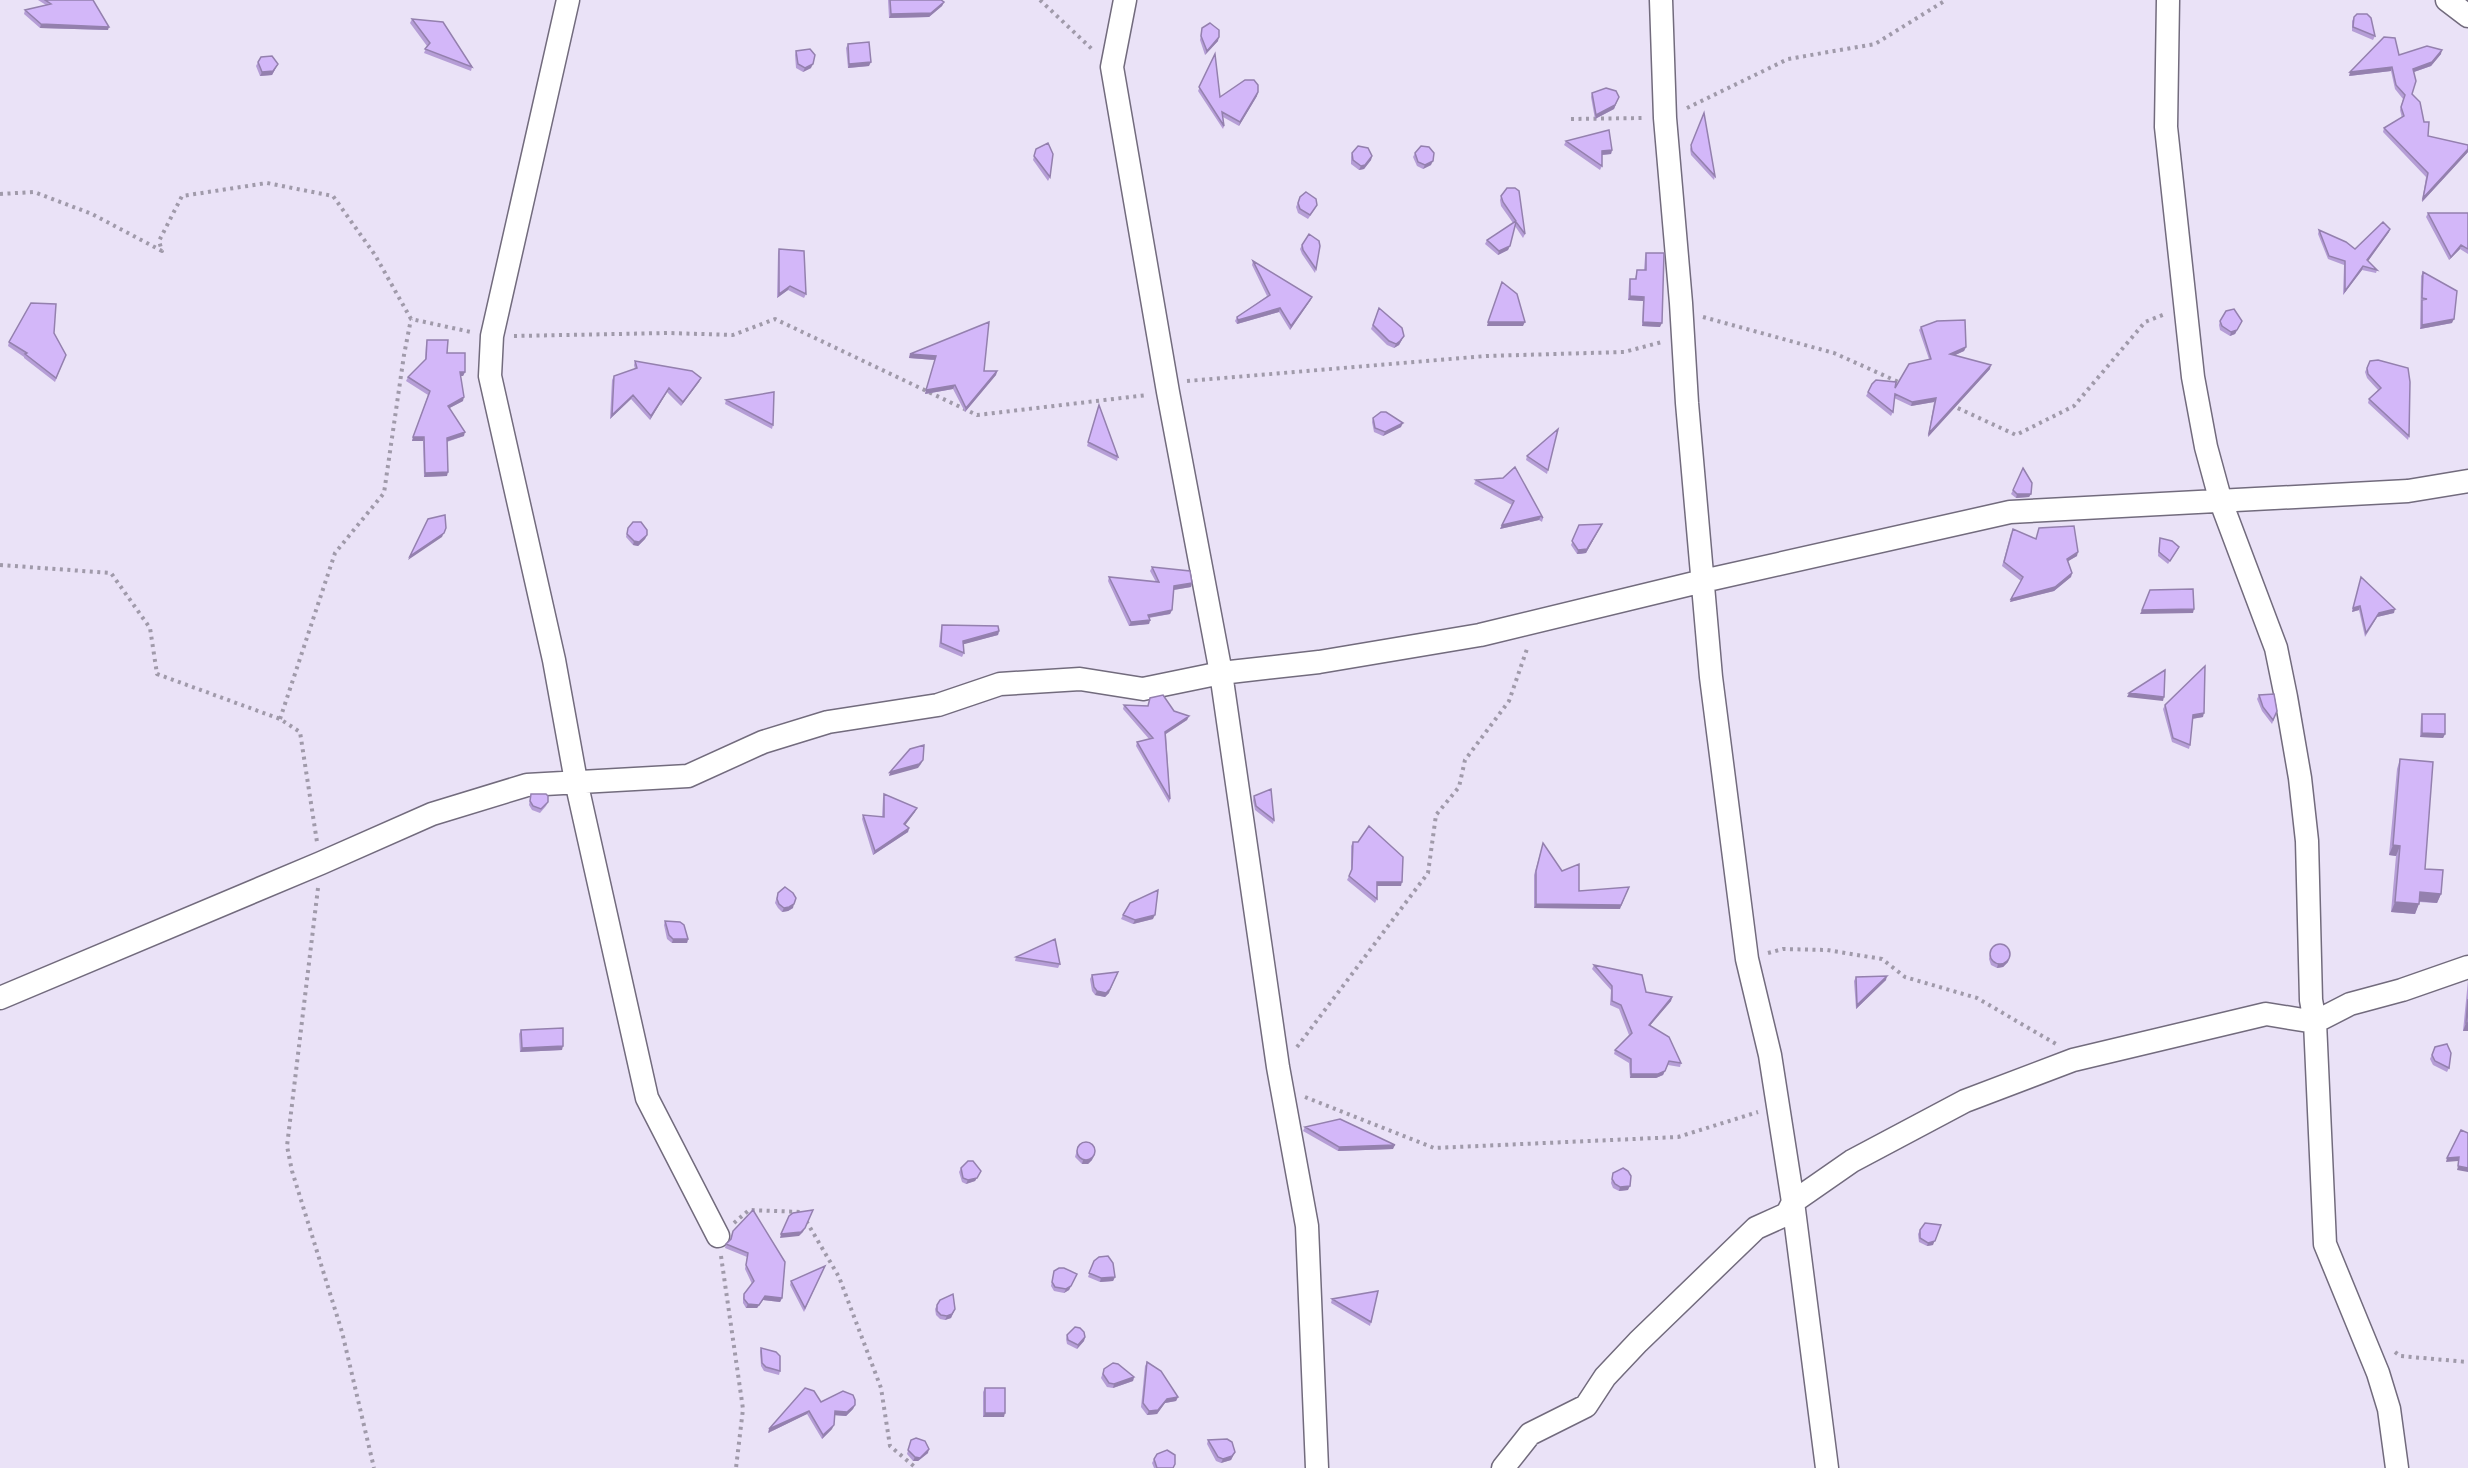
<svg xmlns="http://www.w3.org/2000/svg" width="2468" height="1468" viewBox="0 0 2468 1468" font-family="'Fira Sans',sans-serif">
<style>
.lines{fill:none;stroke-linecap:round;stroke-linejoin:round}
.minor-casing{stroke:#726b7d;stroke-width:25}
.path{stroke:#a09aaa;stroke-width:4;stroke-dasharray:3 4.5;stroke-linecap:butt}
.minor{stroke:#fff;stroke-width:22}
.wall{fill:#b59dd6}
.shaded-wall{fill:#9480ae}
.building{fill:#d3b7f9;stroke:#9480ae;stroke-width:1.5}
</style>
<rect width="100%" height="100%" fill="#eae2f7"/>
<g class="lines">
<defs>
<path id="minor" d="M568,0L492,336L490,376L554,660L576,781L647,1098L718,1236
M1125,0L1112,67L1168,392L1221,673L1278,1067L1307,1226L1317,1468
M1661,0L1665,118L1681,303L1687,403L1711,677L1747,959L1770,1055L1793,1202L1827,1468
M2168,0L2166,127L2193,377L2206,447L2221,502L2276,648L2286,697L2300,778L2307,841L2311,1000L2315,1022L2325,1244L2378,1373L2389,1409L2397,1468
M2447,0L2468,16
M0,998L321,863L432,814L527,785L688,776L763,742L828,722L938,705L1000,684L1080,679L1143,689L1221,673L1319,662L1480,635L1703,581L2010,512L2408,491L2468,481
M1503,1468L1530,1434L1586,1406L1605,1377L1638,1342L1756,1228L1787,1214L1793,1202L1852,1161L1965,1101L2073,1060L2266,1014L2315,1022L2350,1004L2402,990L2468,967"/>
</defs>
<use href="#minor" class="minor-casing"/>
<path class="path" d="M1040,0L1094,51
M1687,108L1788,59L1875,44L1946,0
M1571,119L1643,118
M0,194L34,192L92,214L162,251L159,241L182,196L267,183L333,196L375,255L411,319L471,332
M1703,317L1834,353L1903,384
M514,336L668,333L733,335L775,319L977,415L1147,395
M1187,381L1486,356L1624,352L1662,342
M1951,405L2016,435L2074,406L2145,322L2165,314
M0,565L111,573L150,628L157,674L280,719L300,732L317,842
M280,719L335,553L384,493L404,355L411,319
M318,888L287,1146L292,1171L342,1332L374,1468
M1768,953L1783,949L1827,950L1882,959L1905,977L1977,998L2056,1044
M1297,1047L1428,873L1436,815L1459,787L1465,760L1509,701L1528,646
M1305,1097L1434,1148L1678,1137L1758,1112
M734,1223L749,1210L801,1212L839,1277L881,1388L890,1446L916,1468
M721,1256L743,1409L736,1468
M2395,1352L2400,1356L2468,1362"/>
<use href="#minor" class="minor"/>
</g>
<path class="wall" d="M38,0H93L108,30L40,28L24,14L25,10L46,5Z
M888,0H941L944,2L942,6L929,17L889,18Z
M2354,17L2375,36L2373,40L2352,31V21Z
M412,19L472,67L471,71L424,53L427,46L410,23Z
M1202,28L1218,41L1205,55L1200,40Z
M848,44L869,66L848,68L846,48Z
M796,51L811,68L803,72L796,68L795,55Z
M1215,54L1220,97L1257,96L1239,126L1223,117L1224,126L1223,129L1198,91Z
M2441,54L2431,66L2414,72L2412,94L2424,122L2428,136L2468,145V143V152L2422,202L2426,177L2383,132L2384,128L2402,118L2400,110L2403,99L2395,89L2391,71L2349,76L2399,55Z
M258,62L278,64L272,75L260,76L256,66Z
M1592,93L1617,101L1614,109L1595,119L1591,97Z
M1704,113L1715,176L1714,180L1691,155L1690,149Z
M1566,141L1612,150L1611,154L1602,155V166L1600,170L1564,145Z
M1036,149L1050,177L1048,181L1033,160Z
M1352,153L1372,156L1371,160L1364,169L1359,170L1351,164V157Z
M1415,153L1431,165L1423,169L1417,166L1413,157Z
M1501,196L1525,234L1523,238L1515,226L1508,250L1498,255L1485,244L1487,240L1513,223L1501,206L1500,200Z
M1300,197L1317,205L1315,209L1308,219L1298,213L1296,207Z
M2428,213H2468V254L2460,249L2449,260L2426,217Z
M2319,230L2355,249L2389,232L2368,261L2377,270L2376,273L2362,270L2343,295L2344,265L2328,259L2318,234Z
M1302,245L1316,269L1315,273L1302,254L1300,249Z
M779,249L806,294L804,298L788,290L777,298L778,253Z
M1646,253L1660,327L1642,326L1643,301L1628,300L1629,283L1630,279H1635L1637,270H1644L1645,257Z
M1253,261L1312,297L1310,301L1290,330L1279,312L1237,324L1235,321L1237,317L1267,296L1252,265Z
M2423,272L2452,323L2420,329L2421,276Z
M1379,308L1402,340L1399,345L1394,348L1387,345L1371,329Z
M2220,321H2242L2235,334L2230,336L2220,330L2219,325Z
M1921,327L1966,347L1964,351L1955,355L1990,369L1928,437L1934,402L1911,406L1894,398L1893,412L1891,416L1866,396L1872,384L1895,388L1929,359L1919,330Z
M54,333L66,355L55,382L24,358V357L8,346L9,342Z
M427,340L447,353L465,372L463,376H460L463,401L449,408L464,436L447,442V476L424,477L423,441H412L428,395L406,381L408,377L425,360L426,344Z
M910,354L984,371H997L996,375L965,412L953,389L925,394L935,360L909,358Z
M635,361L701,378L699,382L681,406L667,392L650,420L631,399L610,419L612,380L614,376L635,369L634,365Z
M2370,361L2409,436L2408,440L2368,403L2369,399L2378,390L2367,378L2365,372Z
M726,400L773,425L772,429L725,404Z
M1099,405L1118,457L1117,461L1087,446Z
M1373,418L1401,427L1383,436L1374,432L1372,422Z
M1527,456L1548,470L1547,474L1526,460Z
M1476,480L1543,518L1542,522L1539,520L1500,529L1512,505L1474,484Z
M2013,490L2031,494L2029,497L2016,498L2011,494Z
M1579,525L1600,528L1586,553L1581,554H1577L1571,545Z
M628,528L647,535L645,539L638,546L633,545L626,537Z
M2011,533L2035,539L2077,556L2068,561L2072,573L2071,577L2054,591L2010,602L2021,581L2002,566Z
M2160,538L2179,547L2177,551L2168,564L2158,556L2159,542Z
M1152,567L1192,583L1191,587L1174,590L1172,610L1170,614L1149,618L1150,620L1149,624L1129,626L1108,581L1109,577L1156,582L1150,571Z
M2360,581L2394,613L2377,617L2365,637L2359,610L2352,612Z
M942,625L999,631L998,635L963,644L964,653L962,657L939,647L941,629Z
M2259,695L2277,711L2272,724L2262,711L2257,699Z
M1150,698L1174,711L1189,716L1187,720L1166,734L1170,799L1169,803L1136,746L1137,742L1149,739L1123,709L1124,705L1148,706Z
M2165,705L2203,717L2192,719L2190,745L2189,749L2172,742L2163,709Z
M2422,714L2445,734L2443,738L2420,737L2421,717Z
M2400,759L2425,869L2441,894L2437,903L2419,902L2415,914L2391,912L2396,856L2389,855L2397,769Z
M531,794L548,802L546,806L540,813L532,810L529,805Z
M884,794L915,812L905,825L909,828L908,832L873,855L862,819L863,815L882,817L883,798Z
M1254,796L1274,820L1273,824L1255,810L1253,800Z
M1353,842L1401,886H1377V899L1375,903L1347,880L1351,872V846Z
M1543,843L1562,871L1579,891L1620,909L1534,908V875Z
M778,893L793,908L788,911L782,912L778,908L775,903Z
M1123,915L1153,919L1133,924L1121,919Z
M665,921L688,939L687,943H672L667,939L664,925Z
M1991,950L2009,958L2008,962L2003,967L1997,968L1991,965L1989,959Z
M1016,957L1060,964L1058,968L1015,961Z
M1594,965L1646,992L1672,997L1671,1001L1650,1025L1681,1063L1680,1067L1668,1065L1663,1075L1656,1078H1630L1629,1063L1614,1054L1615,1050L1629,1035L1619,1009L1610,1005L1611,990L1592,969Z
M1092,975L1109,993L1105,997L1095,995L1092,991L1090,979Z
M1856,977L1886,980L1856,1009L1854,981Z
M2468,980V1031H2463Z
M521,1030L562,1050L520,1052L519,1034Z
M2435,1047L2449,1068L2447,1072L2433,1065L2430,1059Z
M1305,1127L1393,1149L1338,1151L1303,1131Z
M1078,1146L1092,1160L1088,1164H1082L1075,1157Z
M961,1168L981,1171L975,1181L966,1184L962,1182L959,1172Z
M1613,1173L1628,1190L1619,1191L1613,1188L1611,1183Z
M1920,1230L1933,1245L1927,1246L1919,1242L1918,1234Z
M733,1231L782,1298L780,1302L763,1300L757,1308H746L743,1303V1298L744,1294L752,1284L745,1269L747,1257L725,1248L726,1244L730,1240Z
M1094,1261L1115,1277L1113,1281L1100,1282L1088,1277Z
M825,1266L804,1312L790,1285L791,1281Z
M1054,1271L1075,1278L1069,1290L1064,1293L1054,1291L1051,1286Z
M1332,1299L1371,1322L1370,1326L1331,1303Z
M937,1305L955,1309L951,1318L945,1320L940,1319L936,1315L935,1309Z
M1067,1335L1085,1337L1084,1341L1077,1349L1067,1344L1066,1339Z
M761,1348L780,1371L779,1375L764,1371L761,1366L760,1351Z
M1147,1362L1178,1397L1176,1401L1165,1403L1157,1414L1147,1415L1141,1407L1145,1366Z
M1104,1369L1134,1377L1133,1381L1113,1388L1107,1387L1101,1378Z
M985,1388L1004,1417H983V1392Z
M821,1402L855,1405L853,1409L846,1416L834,1415L832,1429L822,1439L807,1414L768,1433Z
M911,1440L928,1453L918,1461H913L907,1454Z
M1208,1440L1233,1456L1231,1460L1221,1463L1216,1461L1207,1444Z
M1154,1459L1173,1468H1154L1152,1463Z"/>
<path class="shaded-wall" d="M944,2L942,6L929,17L889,18L891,14Z
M41,24L109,27L108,30L40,28Z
M1219,37L1218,41L1205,55L1207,51Z
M2442,50L2441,54L2431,66L2411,73L2413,69Z
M871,62L869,66L848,68L849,64Z
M278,64L272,75L260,76L262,72Z
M813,64L811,68L803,72L805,68Z
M2392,67L2391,71L2349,76L2350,72Z
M1258,92L1257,96L1239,126L1240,122Z
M1619,97L1614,109L1595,119L1596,115Z
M2468,149V152L2422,202L2423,198Z
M1612,150L1611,154L1601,155L1602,151Z
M1372,156L1371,160L1364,169L1359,170L1361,166Z
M1433,161L1431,165L1423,169L1425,165Z
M2390,229L2389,232L2366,264L2367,260Z
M2461,245L2460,249L2449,260L2451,257Z
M1510,246L1508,250L1498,255L1499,251Z
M2363,266L2362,270L2343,295L2345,291Z
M790,286L788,290L777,298L779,294Z
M1630,296L1644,297L1643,301L1628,300Z
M1312,297L1310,301L1290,330L1291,326Z
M1280,308L1279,312L1237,324L1238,320Z
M2454,319L2452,323L2420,329L2422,325Z
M2242,321L2235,334L2230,336L2231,332Z
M1488,322H1525L1523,326H1487Z
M1643,322L1662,323L1660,327L1642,326Z
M1404,336L1399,345L1394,348L1396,344Z
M1966,347L1964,351L1949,358L1950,354Z
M910,354L936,356L935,360L909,358Z
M1991,365L1990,369L1928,437L1929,433Z
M997,371L996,375L965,412L966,408Z
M460,372H465L463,376H458Z
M701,378L699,382L681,406L683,402Z
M955,385L953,389L925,394L926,390Z
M669,388L667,392L650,420L651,416Z
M633,395L631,399L610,419L612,415Z
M464,397L463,401L446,410L448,406Z
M1936,398L1934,402L1911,406L1912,402Z
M1403,423L1401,427L1383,436L1385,432Z
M465,432L464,436L445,442L447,438Z
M413,437H424L423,441H412Z
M448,472L447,476L424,477L425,473Z
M2017,494H2031L2029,497L2016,498Z
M1541,516L1539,520L1500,529L1502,525Z
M1602,524L1586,553L1577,554L1578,550Z
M446,528L442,537L408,560L410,556Z
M647,535L645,539L638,546L633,545L634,541Z
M2078,552L2077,556L2065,563L2067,559Z
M2072,573L2071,577L2054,591L2010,602L2011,599Z
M1192,583L1191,587L1173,590L1174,586Z
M2360,606L2359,610L2352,612L2353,608Z
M2194,609L2193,613L2140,614L2142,610Z
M2395,609L2394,613L2377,617L2365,637L2379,613Z
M1172,610L1170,614L1146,618L1148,615Z
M1150,620L1149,624L1129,626L1131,622Z
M999,631L998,635L961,645L963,641Z
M2129,693L2164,697L2163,701L2127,697Z
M2204,713L2203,717L2191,719L2193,715Z
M1189,716L1187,720L1164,735L1165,732Z
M2422,733L2445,734L2443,738L2420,737Z
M923,760L921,764L918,768L889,776L890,772Z
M917,808L915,812L903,828L904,824Z
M909,828L908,832L873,855L875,851Z
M2393,845L2400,846L2396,856L2389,855Z
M1377,882H1402L1401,886H1375Z
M1629,887L1620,909L1534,908L1536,904Z
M2420,892L2441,894L2437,903L2416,901Z
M2395,902L2419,904L2415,914L2391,912Z
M794,904L793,908L788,911L782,912L784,908Z
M1155,915L1153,919L1133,924L1135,920Z
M673,939H688L687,943H672Z
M2009,958L2008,962L2003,967L1997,968L1998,964Z
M1118,972L1109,993L1105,997L1095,995L1097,991Z
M1887,976L1886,980L1856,1009L1857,1005Z
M1672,997L1671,1001L1648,1028L1649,1025Z
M2466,1023H2468V1031H2463Z
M563,1046L562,1050L520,1052L522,1048Z
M1669,1061L1663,1075L1656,1078H1630L1631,1074Z
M1395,1145L1393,1149L1338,1151L1339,1147Z
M1094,1156L1092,1160L1088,1164H1082L1083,1160Z
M2459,1157L2458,1161L2446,1162L2447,1158Z
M2458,1166L2468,1168V1172L2457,1170Z
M981,1171L975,1181L966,1184L968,1180Z
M1630,1186L1628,1190L1619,1191L1620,1187Z
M813,1210L803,1232L799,1236L780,1238L781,1234Z
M1941,1225L1933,1245L1927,1246L1928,1243Z
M1115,1277L1113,1281L1100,1282L1101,1278Z
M1075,1278L1069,1290L1064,1293L1066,1289Z
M765,1296L782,1298L780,1302L763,1300L757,1308H746L748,1304Z
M955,1309L951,1318L945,1320L947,1316Z
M1085,1337L1084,1341L1077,1349L1078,1345Z
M1134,1377L1133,1381L1113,1388L1114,1384Z
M1178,1397L1176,1401L1165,1403L1157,1414L1147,1415L1149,1411L1167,1399Z
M855,1405L853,1409L846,1416L833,1415L835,1411Z
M809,1411L807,1414L768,1433L769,1429Z
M985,1413H1005L1004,1417H983Z
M834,1425L832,1429L822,1439L823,1435Z
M929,1449L928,1453L918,1461H913L915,1457Z
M1235,1452L1231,1460L1221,1463L1223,1459Z"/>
<path class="building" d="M45,0H93L109,27L41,24L25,10L51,4Z
M890,0H941L944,2L931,13L891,14Z
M2357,14H2367L2371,18L2375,36L2353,27L2354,17Z
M412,19L443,22L472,67L425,49L430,43Z
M1210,23L1219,30V37L1207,51L1201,36L1202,28Z
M2384,37L2395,38L2399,55L2427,46L2442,50L2432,62L2413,69L2416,81L2412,94L2420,102L2424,122H2429L2428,136L2468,145V149L2423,198L2428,173L2384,128L2404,116L2401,107L2405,95L2396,85L2392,67L2350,72Z
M869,42L871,62L849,64L848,44Z
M810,49L815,55L813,64L805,68L798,64L796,51Z
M1215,54L1220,97L1245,80H1254L1258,85V92L1240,122L1222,112L1224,126L1199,87Z
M272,56L278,64L273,71L262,72L258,62L261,57Z
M1606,88L1616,91L1619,97L1615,105L1596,115L1592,93Z
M1704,113L1715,176L1692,151L1691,145Z
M1609,130L1612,150L1602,151V166L1566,141Z
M1048,143L1053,154L1050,177L1034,156L1036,149Z
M1358,146L1368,148L1372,156L1365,165L1361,166L1353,160L1352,153Z
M1421,146L1429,147L1434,153L1433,161L1425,165L1418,162L1415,153Z
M1507,188H1515L1519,191L1525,234L1516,222L1510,246L1499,251L1487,240L1516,221L1503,202L1501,196Z
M1306,192L1316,199L1317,205L1310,215L1300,209L1298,203L1300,197Z
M2428,213H2468V249L2461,245L2451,257Z
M2383,222L2390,229L2367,260L2377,270L2363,266L2345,291V261L2329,256L2319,230L2346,242L2355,249Z
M1309,234L1319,241L1320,246L1316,269L1303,250L1302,245Z
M779,249L804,251L806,294L790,286L779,294Z
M1646,253H1664L1662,323L1643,322L1644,297L1630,296V279H1636L1637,270H1646Z
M1253,261L1312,297L1291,326L1280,308L1238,320L1237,317L1270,295Z
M2423,272L2457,291L2454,319L2422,325V300L2427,299L2422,298Z
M1502,282L1517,294L1525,322H1488Z
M31,303L56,304L54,333L66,355L56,378L25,354L27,353L9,342Z
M1379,308L1402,328L1404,336L1400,341L1396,344L1389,341L1373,325Z
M2234,309L2242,321L2237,330L2231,332L2222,326L2220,321L2226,311Z
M1965,320L1966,347L1950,354L1991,365L1929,433L1936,398L1912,402L1895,394L1893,412L1868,392L1872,384L1876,380L1896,382L1895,388L1909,364L1931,359L1921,327L1937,321Z
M989,322L984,371H997L966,408L955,385L926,390L936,356L910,354Z
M427,340H448L447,353H465V372H460L464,397L448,406L465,432L447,438L448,472L425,473L424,437H413L430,391L408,377L426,359Z
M2378,360L2408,368L2410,382L2409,436L2369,399L2381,388L2368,374L2367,368L2370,361Z
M635,361L692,371L701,378L683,402L669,388L651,416L633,395L612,415L614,376L637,368Z
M774,392L773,425L726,400Z
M1099,405L1118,457L1088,442Z
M1381,412H1386L1403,423L1385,432L1375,428L1373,418Z
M1558,429L1548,470L1527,456Z
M1515,467L1543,518L1541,516L1502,525L1514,501L1476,480L1503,478Z
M2023,468L2032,483L2031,494H2017L2013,490Z
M445,515L446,528L444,533L410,556L428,519Z
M633,522H641L647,530V535L639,542L634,541L627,534L628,528Z
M1602,524L1587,549L1578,550L1572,541L1579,525Z
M2074,526L2078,552L2067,559L2072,573L2055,587L2011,599L2023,577L2004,562L2013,529L2036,539L2039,528Z
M2160,538L2172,541L2179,547L2170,561L2159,552Z
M1152,567L1190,571L1192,583L1174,586L1172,610L1148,615L1150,620L1131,622L1109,577L1159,582Z
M2361,577L2395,609L2379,613L2366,633L2360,606L2353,608Z
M2193,589L2194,609L2142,610L2150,590Z
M942,625L998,626L999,631L963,641L964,653L941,643Z
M2205,666L2204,713L2193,715L2190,745L2173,738L2165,705Z
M2165,670L2164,697L2129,693Z
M2274,694L2277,711L2273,720L2263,707L2259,695Z
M1163,695L1174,711L1189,716L1165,732L1170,799L1137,742L1153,738L1124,705L1148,706L1150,698Z
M2422,714H2445V734L2422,733Z
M924,745L923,760L919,764L890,772L910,749Z
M2400,759L2433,762L2425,869L2443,870L2441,894L2420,892L2419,904L2395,902L2400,846L2393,845Z
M1271,789L1274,820L1256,806L1254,796Z
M531,794H546L548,796V802L541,809L533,806L530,801Z
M884,794L917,808L904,824L909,828L875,851L863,815L884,817Z
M1369,826L1403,857L1402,882H1377V899L1349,876L1352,869L1353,842H1358Z
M1543,843L1562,871L1579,864V891L1629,887L1621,905L1536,904V871Z
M785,887L793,893L796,898L794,904L789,907L784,908L779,904L777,899L778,893Z
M1158,890L1155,915L1135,920L1123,915L1130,903Z
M665,921L680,922L684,925L688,939H673L669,935Z
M1055,939L1060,964L1016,957Z
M1990 954a10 10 0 1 1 20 0a10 10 0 1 1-20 0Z
M1594,965L1642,975L1646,992L1672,997L1649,1025L1669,1037L1681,1063L1669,1061L1665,1071L1658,1074H1631V1059L1615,1050L1632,1033L1621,1005L1612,1001V986Z
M1118,972L1110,989L1106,993L1097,991L1094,987L1092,975Z
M1887,976L1857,1005L1856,977Z
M2468,999V1023H2466Z
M563,1028V1046L522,1048L521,1030Z
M2447,1044L2451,1053L2449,1068L2435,1061L2432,1055L2435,1047Z
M1340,1119L1395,1145L1339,1147L1305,1127Z
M2461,1130L2468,1133V1168L2458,1166L2459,1157L2447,1158Z
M1077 1151a9 9 0 1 1 18 0a9 9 0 1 1-18 0Z
M968,1161H973L981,1171L977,1178L968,1180L963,1178L961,1168Z
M1623,1168L1628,1171L1631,1176L1630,1186L1620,1187L1615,1184L1612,1179L1613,1173Z
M753,1210L785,1262L782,1298L765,1296L759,1305L748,1304L744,1299V1294L754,1281L746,1265L748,1253L726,1244L731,1239L733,1231Z
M813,1210L805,1228L801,1232L781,1234L789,1216L793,1213Z
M1925,1223L1941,1225L1935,1241L1928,1243L1920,1238V1230Z
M1108,1256L1113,1263L1115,1277L1101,1278L1089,1273L1094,1261L1099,1257Z
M825,1266L805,1308L791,1281Z
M1059,1268H1064L1077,1274L1071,1286L1066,1289L1055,1287L1052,1282L1054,1271Z
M1378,1291L1371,1322L1332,1299Z
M953,1294L955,1309L952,1314L947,1316L941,1315L937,1311V1305L940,1300Z
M1075,1327L1080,1328L1084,1332L1085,1337L1078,1345L1068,1340L1067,1335Z
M761,1348L776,1352L780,1356V1371L766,1367L762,1363Z
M1147,1362L1161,1371L1178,1397L1167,1399L1158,1410L1149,1411L1143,1403Z
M1113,1363L1118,1364L1134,1377L1114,1384L1109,1383L1103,1374L1104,1369Z
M805,1388L814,1391L821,1402L843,1391L853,1395L855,1400V1405L847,1412L835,1411L834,1425L823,1435L809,1411L769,1429Z
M985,1388H1005V1413H985Z
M916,1438L925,1441L929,1449L920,1458L915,1457L908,1450L911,1440Z
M1227,1439L1232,1442L1235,1452L1232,1456L1223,1459L1218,1457L1208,1440Z
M1167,1450L1175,1455V1464L1173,1468H1157L1154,1459L1157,1454Z"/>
</svg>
